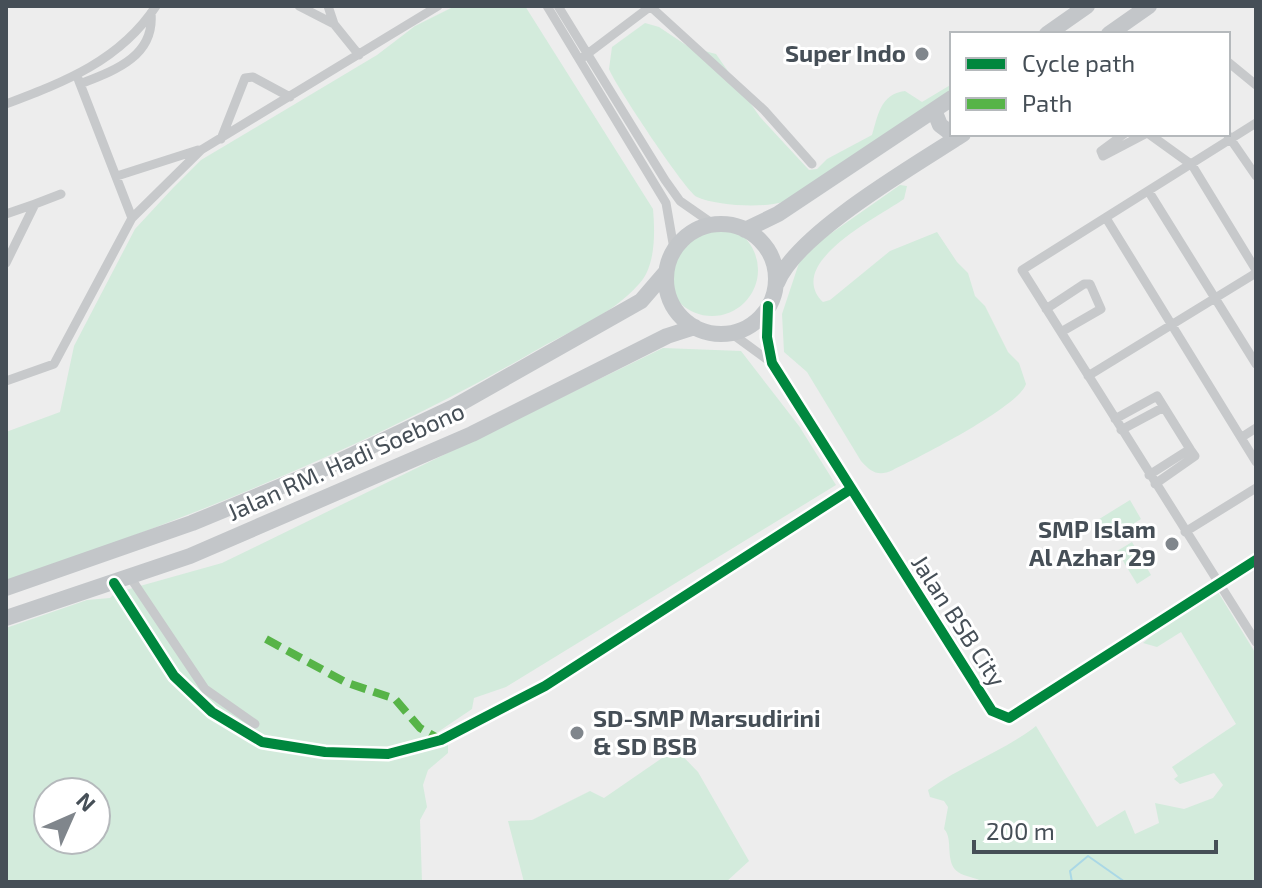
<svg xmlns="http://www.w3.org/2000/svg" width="1262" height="888" viewBox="0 0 1262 888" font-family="'Exo 2',sans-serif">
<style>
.green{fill:#d3ebdc;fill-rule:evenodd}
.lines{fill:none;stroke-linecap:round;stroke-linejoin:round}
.stream{stroke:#aad8e6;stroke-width:2}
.minor{stroke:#c7c9cb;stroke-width:9}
.primary{stroke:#c3c6c9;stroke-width:16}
.quiet{stroke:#57b448;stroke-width:8;stroke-dasharray:16 8;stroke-linecap:butt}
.cycleway-casing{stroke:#fff;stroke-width:15}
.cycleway{stroke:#00873e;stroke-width:10}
.poi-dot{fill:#80868c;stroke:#fff;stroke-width:3}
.labels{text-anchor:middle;stroke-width:6;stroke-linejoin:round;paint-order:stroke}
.poi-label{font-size:24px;font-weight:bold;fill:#464f57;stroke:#fff;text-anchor:end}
.street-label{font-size:24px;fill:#464f57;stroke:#fff}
</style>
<rect width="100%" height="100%" fill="#ededed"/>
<path class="green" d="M455,6H525L653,209C655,232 656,266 639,284C611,316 569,331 533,352C365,449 188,518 6,582V432L60,412L74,346L135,229L173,188L201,160L377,55L415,26Z
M645,23L659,27L689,47L716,54L760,117L809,170L817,169L827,159L872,135C878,116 880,94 905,91L922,102L952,84V96L783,202C763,208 717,206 697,197C686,192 615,85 609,69L612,47Z
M900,185L907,186L904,199C880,216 783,263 823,302L830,300L890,251L937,232L957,262L968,273L975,296L985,306L1008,352L1019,363L1026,384C1019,407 918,458 893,470C878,477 871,472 861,461L807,372L784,352L782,314L799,263L820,241Z
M666 270a46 46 0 1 1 92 0a46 46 0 1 1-92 0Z
M663,348L741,351L799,426L836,485L506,687L474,698L472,709L432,736L433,743L448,744V753L428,770L423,785L427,807L420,820L422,882H6V628L87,600L110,598L115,593L222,563ZM48,792H96V840H48Z
M1130,500L1141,519L1107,540L1096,521Z
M1132,542L1151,575L1137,584L1117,551Z
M1218,592L1256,654V882H983C975,877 965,877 958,872C944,862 954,839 944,829L948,807L944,801L930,797L928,790C963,765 1004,751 1036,726L1097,827L1125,810L1135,834L1159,823L1155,803L1184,809L1213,798L1223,785L1214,773L1180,784L1174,779L1178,776L1172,767L1236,724L1181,632L1157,647L1143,643L1176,616Z
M670,743L698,772L749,861L726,882H524L508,821L532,820L590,791L604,798L665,756Z"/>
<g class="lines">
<path class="stream" d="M1072,882L1070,871L1088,856L1125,882"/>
<path class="minor" d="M299,6L334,24L359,55
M328,6L334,24
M547,6L666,203L674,249
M558,6L665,180L680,201L713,224
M651,7L764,110L812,164
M582,58L651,6
M1228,62L1256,85
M77,76L132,218
M80,84C113,71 155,57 151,13
M6,104C64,82 120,61 156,6
M1256,123L1022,270L1256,642
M1124,134L1101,151L1103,156L1145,134
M1149,134L1192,165L1256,270
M1227,134L1256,176
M221,139L245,78L253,77L290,97
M117,176L198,150
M1149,192L1256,364
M6,214L35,204
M1106,218L1256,462
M6,263L35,204L61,194
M768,306L767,337L772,363L992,711L1009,718L1256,560
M1046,309L1084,284H1090L1101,309L1061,332
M731,333L772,363
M1088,376L1256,273
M6,381L54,364L132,218L201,150L438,6
M1115,419L1157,396L1190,449
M1121,430L1164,407
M1242,437L1256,428
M1149,475L1190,449L1195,456L1155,484
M1185,532L1256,488
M130,577L205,689L255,724
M114,583L174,676L212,712L262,742L325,752L388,754L441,740L545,686L851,489"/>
<path class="primary" d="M1047,34L1087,6
M1109,34L1149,6
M934,110L940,125L957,138
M666 279a55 55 0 1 1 110 0a55 55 0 1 1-110 0Z
M745,230L778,214L952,98
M777,283C797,233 914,166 963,134
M6,588L192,523L323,469L454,407L641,301L666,272
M6,618L190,556L472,434L667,336L695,327"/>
<path class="quiet" d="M266,639L345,682L395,699L420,728L441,740"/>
<defs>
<path id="cycleway" d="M768,306L767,337L772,363L992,711L1009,718L1256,560
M114,583L174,676L212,712L262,742L325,752L388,754L441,740L545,686L851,489"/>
</defs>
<use href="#cycleway" class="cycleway-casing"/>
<use href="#cycleway" class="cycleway"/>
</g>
<g class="poi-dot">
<circle cx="922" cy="54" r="8"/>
<circle cx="1172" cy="544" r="8"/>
<circle cx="577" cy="733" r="8"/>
</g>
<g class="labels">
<g class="poi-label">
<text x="906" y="62">Super Indo</text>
<text x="1156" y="538">SMP Islam<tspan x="1156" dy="28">Al Azhar 29</tspan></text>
<text x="593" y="727" text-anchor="start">SD-SMP Marsudirini<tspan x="593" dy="28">&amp; SD BSB</tspan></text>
</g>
<g class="street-label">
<text transform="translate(346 462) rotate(-24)" y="8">Jalan RM. Hadi Soebono</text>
<text transform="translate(958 621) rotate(57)" y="8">Jalan BSB City</text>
</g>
</g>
<rect width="1262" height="888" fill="none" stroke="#464f57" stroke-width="16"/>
<rect x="950" y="32" width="280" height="104" fill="#ffffff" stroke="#b5b9bc" stroke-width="2"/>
<rect x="966" y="58" width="40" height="12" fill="#00873e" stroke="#b5b9bc" stroke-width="2"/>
<text x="1022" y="72" font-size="24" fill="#464f57">Cycle path</text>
<rect x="966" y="98" width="40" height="12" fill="#57b448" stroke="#b5b9bc" stroke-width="2"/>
<text x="1022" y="112" font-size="24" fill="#464f57">Path</text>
<g transform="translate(72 816) rotate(45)"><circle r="38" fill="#ffffff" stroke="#b5b9bc" stroke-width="2"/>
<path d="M0-6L14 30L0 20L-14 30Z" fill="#80868c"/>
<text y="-12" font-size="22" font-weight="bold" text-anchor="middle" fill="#464f57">N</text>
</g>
<path d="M974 840v12h242v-12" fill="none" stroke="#464f57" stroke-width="4"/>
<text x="986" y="840" font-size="24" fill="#464f57" stroke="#ffffff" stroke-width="6" paint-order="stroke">200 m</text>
</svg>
